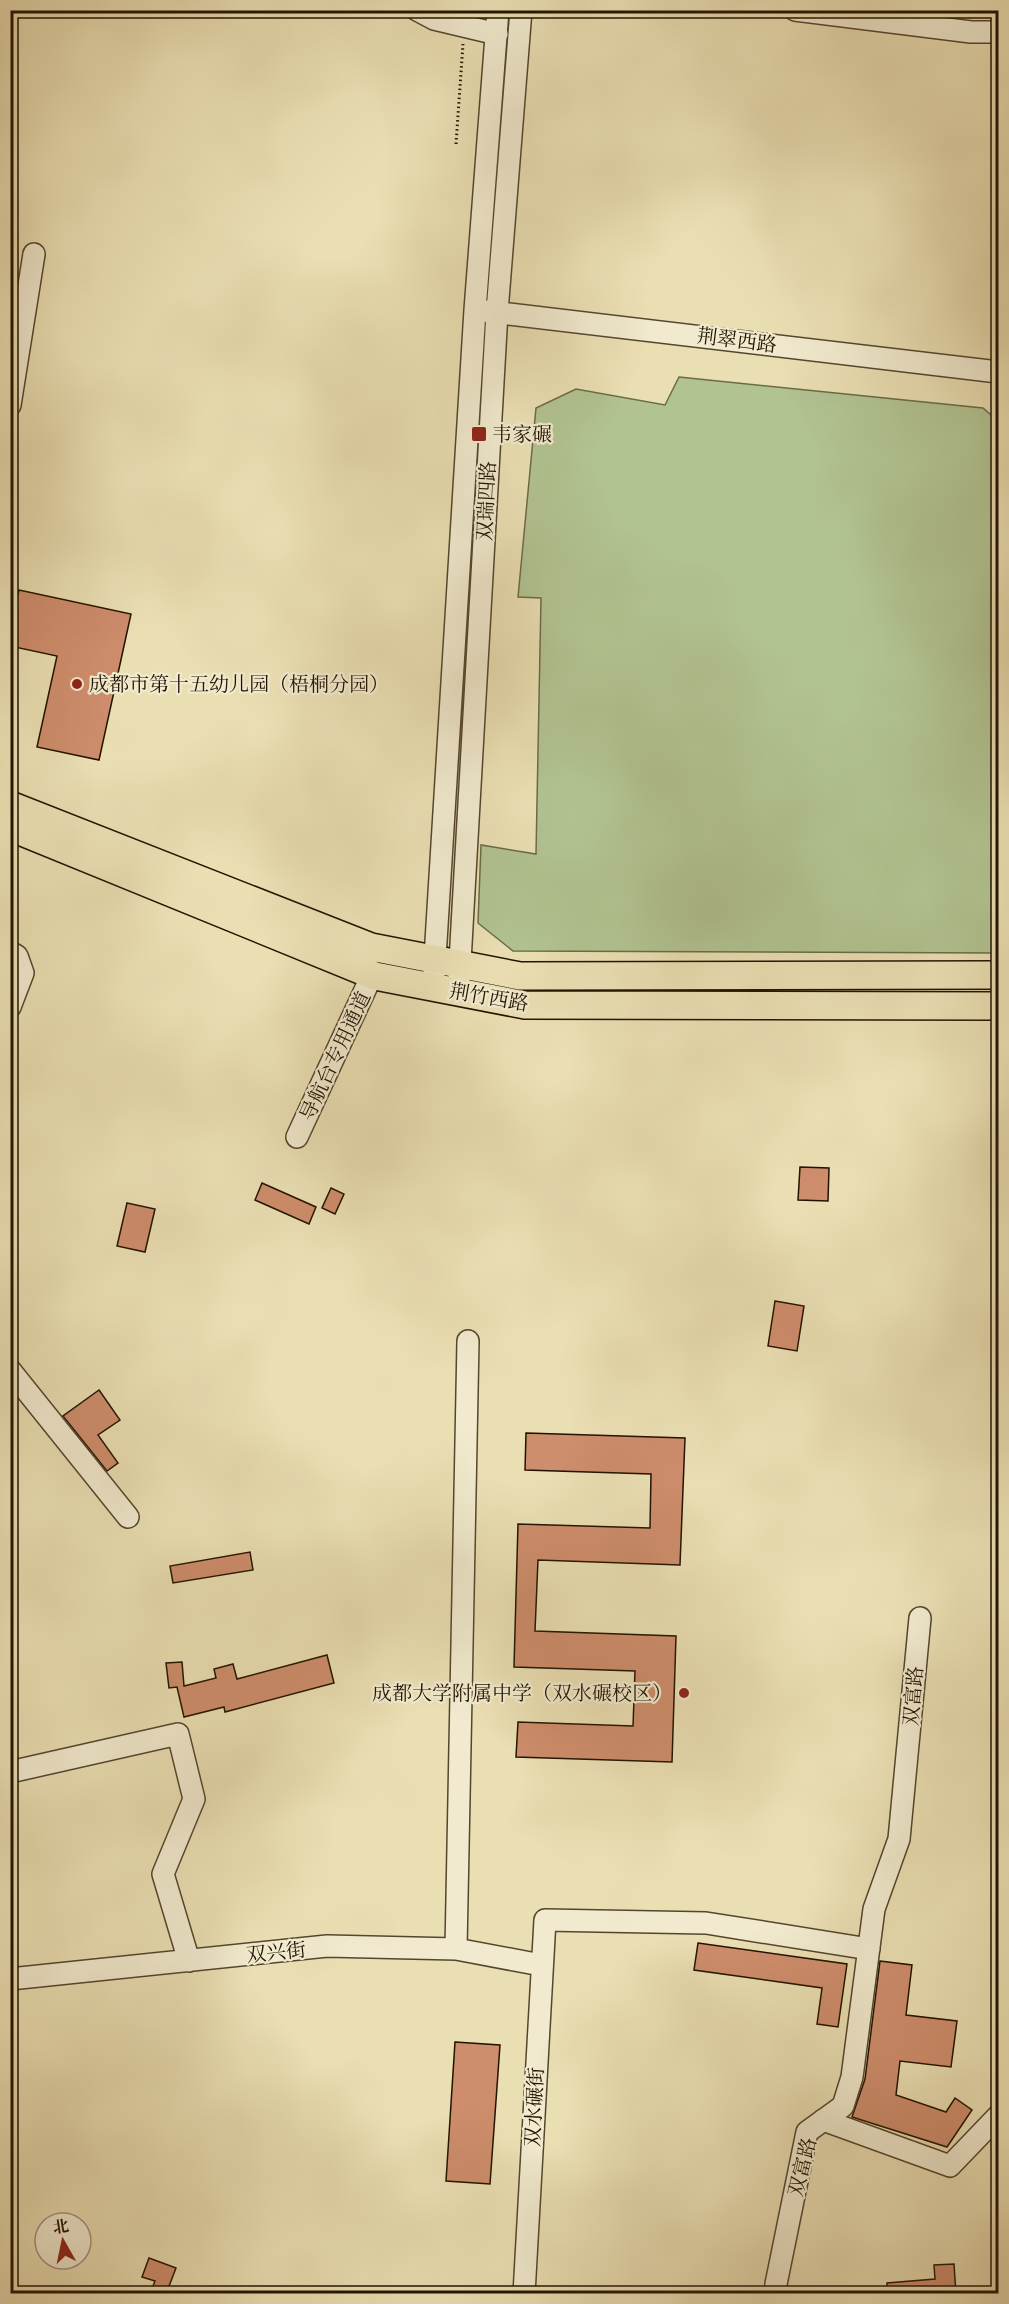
<svg xmlns="http://www.w3.org/2000/svg" width="1009" height="2304" viewBox="0 0 1009 2304" font-family="Cardo,'Noto Serif SC',serif">
<style>
.green{fill:#b1c391;stroke:#6a6b48;stroke-width:1.5}
.building{fill:#ce8d6c;stroke:#221300;stroke-width:1.5}
.lines{fill:none;stroke-linecap:round;stroke-linejoin:round}
.minor-casing{stroke:#54462d;stroke-width:24}
.major-casing{stroke:#221300;stroke-width:30}
.path{stroke:#221300;stroke-width:3;stroke-dasharray:1.5 3;stroke-linecap:butt}
.minor{stroke:#f1eace;stroke-width:21}
.major{stroke:#eadfb3;stroke-width:27}
.poi-dot{fill:#8f2418;stroke:#f1eace;stroke-width:2}
.labels{text-anchor:middle;stroke-width:4.5;stroke-linejoin:round;paint-order:stroke}
.street-label{font-size:20px;fill:#221300;stroke:#f1eace}
.poi-label{font-size:20px;fill:#221300;stroke:#f1eace;text-anchor:start}
</style>
<rect width="100%" height="100%" fill="#eadfb3"/>
<filter id="stains"><feTurbulence type="fractalNoise" baseFrequency=".00333" numOctaves="4"/><feColorMatrix values="0 0 0 0 .2 0 0 0 0 .09 0 0 0 0 .02 0 0 0 .5 -.17"/></filter>
<radialGradient id="worn" r=".72"><stop offset=".6" stop-color="#630" stop-opacity="0"/><stop offset="1" stop-color="#630" stop-opacity=".3"/></radialGradient>
<path class="green" d="M679,377L983,408L998,421V953L513,951L478,923L481,845L536,854L541,598L518,597L536,408L576,389L665,405Z"/>
<path class="building" d="M19,590L131,614L99,760L37,747L57,656L10,646V629Z
M800,1167L829,1168L828,1201L798,1200Z
M262,1183L316,1207L309,1224L255,1200Z
M331,1188L344,1194L335,1214L322,1208Z
M127,1203L155,1209L145,1252L117,1246Z
M775,1301L804,1306L797,1351L768,1346Z
M99,1390L120,1420L98,1435L118,1463L107,1471L63,1416Z
M526,1433L685,1438L680,1565L538,1560L535,1631L676,1636L672,1762L516,1757L518,1722L633,1726L635,1671L514,1667L518,1524L650,1528L651,1474L525,1470Z
M250,1552L253,1570L173,1583L170,1566Z
M327,1655L334,1683L225,1712L224,1707L184,1717L177,1687L169,1688L166,1663L182,1662L184,1686L216,1678L214,1669L233,1664L237,1679Z
M698,1943L847,1964L838,2027L817,2024L822,1988L694,1970Z
M880,1961L912,1965L906,2015L957,2021L951,2067L900,2061L896,2095L946,2112L955,2098L972,2110L947,2147L852,2117L865,2079Z
M455,2042L500,2045L490,2184L446,2181Z
M149,2258L176,2268L166,2294H150L155,2281L142,2277Z
M954,2264L956,2294H887V2283L935,2279L934,2265Z"/>
<g class="lines">
<defs>
<path id="minor" d="M417,10L434,19L497,34
M795,10L971,32H998
M484,311L998,372
M10,405L34,254
M10,952L17,956L23,973L10,1007
M434,974L475,310L498,10
M459,979L497,312L521,10
M297,1137L372,975
M10,1370L128,1517
M10,1772L178,1734L194,1799L163,1874L189,1961
M456,1949L468,1341
M10,1979L327,1946L456,1949L541,1965
M823,2120L950,2166L998,2116
M524,2294L545,1920L706,1923L869,1949
M777,2294L776,2284L807,2132L843,2106L852,2077L874,1909L899,1839L920,1618"/>
<path id="major" d="M10,805L371,947L520,976L998,975
M10,827L375,976L525,1005L998,1006"/>
</defs>
<use href="#minor" class="minor-casing"/>
<use href="#major" class="major-casing"/>
<path class="path" d="M456,144L463,44"/>
<use href="#minor" class="minor"/>
<use href="#major" class="major"/>
</g>
<g class="poi-dot">
<rect x="471" y="426" width="16" height="16" rx="3"/>
<circle cx="77" cy="684" r="6"/>
<circle cx="684" cy="1693" r="6"/>
</g>
<g class="labels">
<g class="street-label">
<text transform="translate(737 340) rotate(7)" y="7">荆翠西路</text>
<text transform="translate(486 501) rotate(-87)" y="7">双瑞四路</text>
<text transform="translate(489 997) rotate(10)" y="7">荆竹西路</text>
<text transform="translate(335 1056) rotate(-65)" y="7">导航台专用通道</text>
<text transform="translate(913 1696) rotate(-85)" y="7">双富路</text>
<text transform="translate(276 1952) rotate(-6)" y="7">双兴街</text>
<text transform="translate(534 2107) rotate(-87)" y="7">双水碾街</text>
<text transform="translate(802 2167) rotate(-76)" y="7">双富路</text>
</g>
<g class="poi-label">
<text x="492" y="441">韦家碾</text>
<text x="89" y="691">成都市第十五幼儿园（梧桐分园）</text>
<text x="672" y="1700" text-anchor="end">成都大学附属中学（双水碾校区）</text>
</g>
</g>
<rect width="1009" height="2304" fill="none" stroke="#eadfb3" stroke-width="36"/>
<rect x="12" y="12" width="985" height="2280" fill="none" stroke="#221300" stroke-width="3"/>
<rect x="18" y="18" width="973" height="2268" fill="none" stroke="#221300" stroke-width="1.5"/>
<g transform="translate(63 2241) rotate(351)"><circle r="28" fill="#f1eace" stroke="#9e947c" stroke-width="1.5"/>
<path d="M0-4.5L10 22L0 15L-10 22Z" fill="#8f2418"/>
<text y="-9" font-size="16" font-weight="bold" text-anchor="middle" fill="#221300">北</text>
</g>
<rect width="100%" height="100%" filter="url(#stains)"/>
<rect width="100%" height="100%" fill="url(#worn)"/>
</svg>
